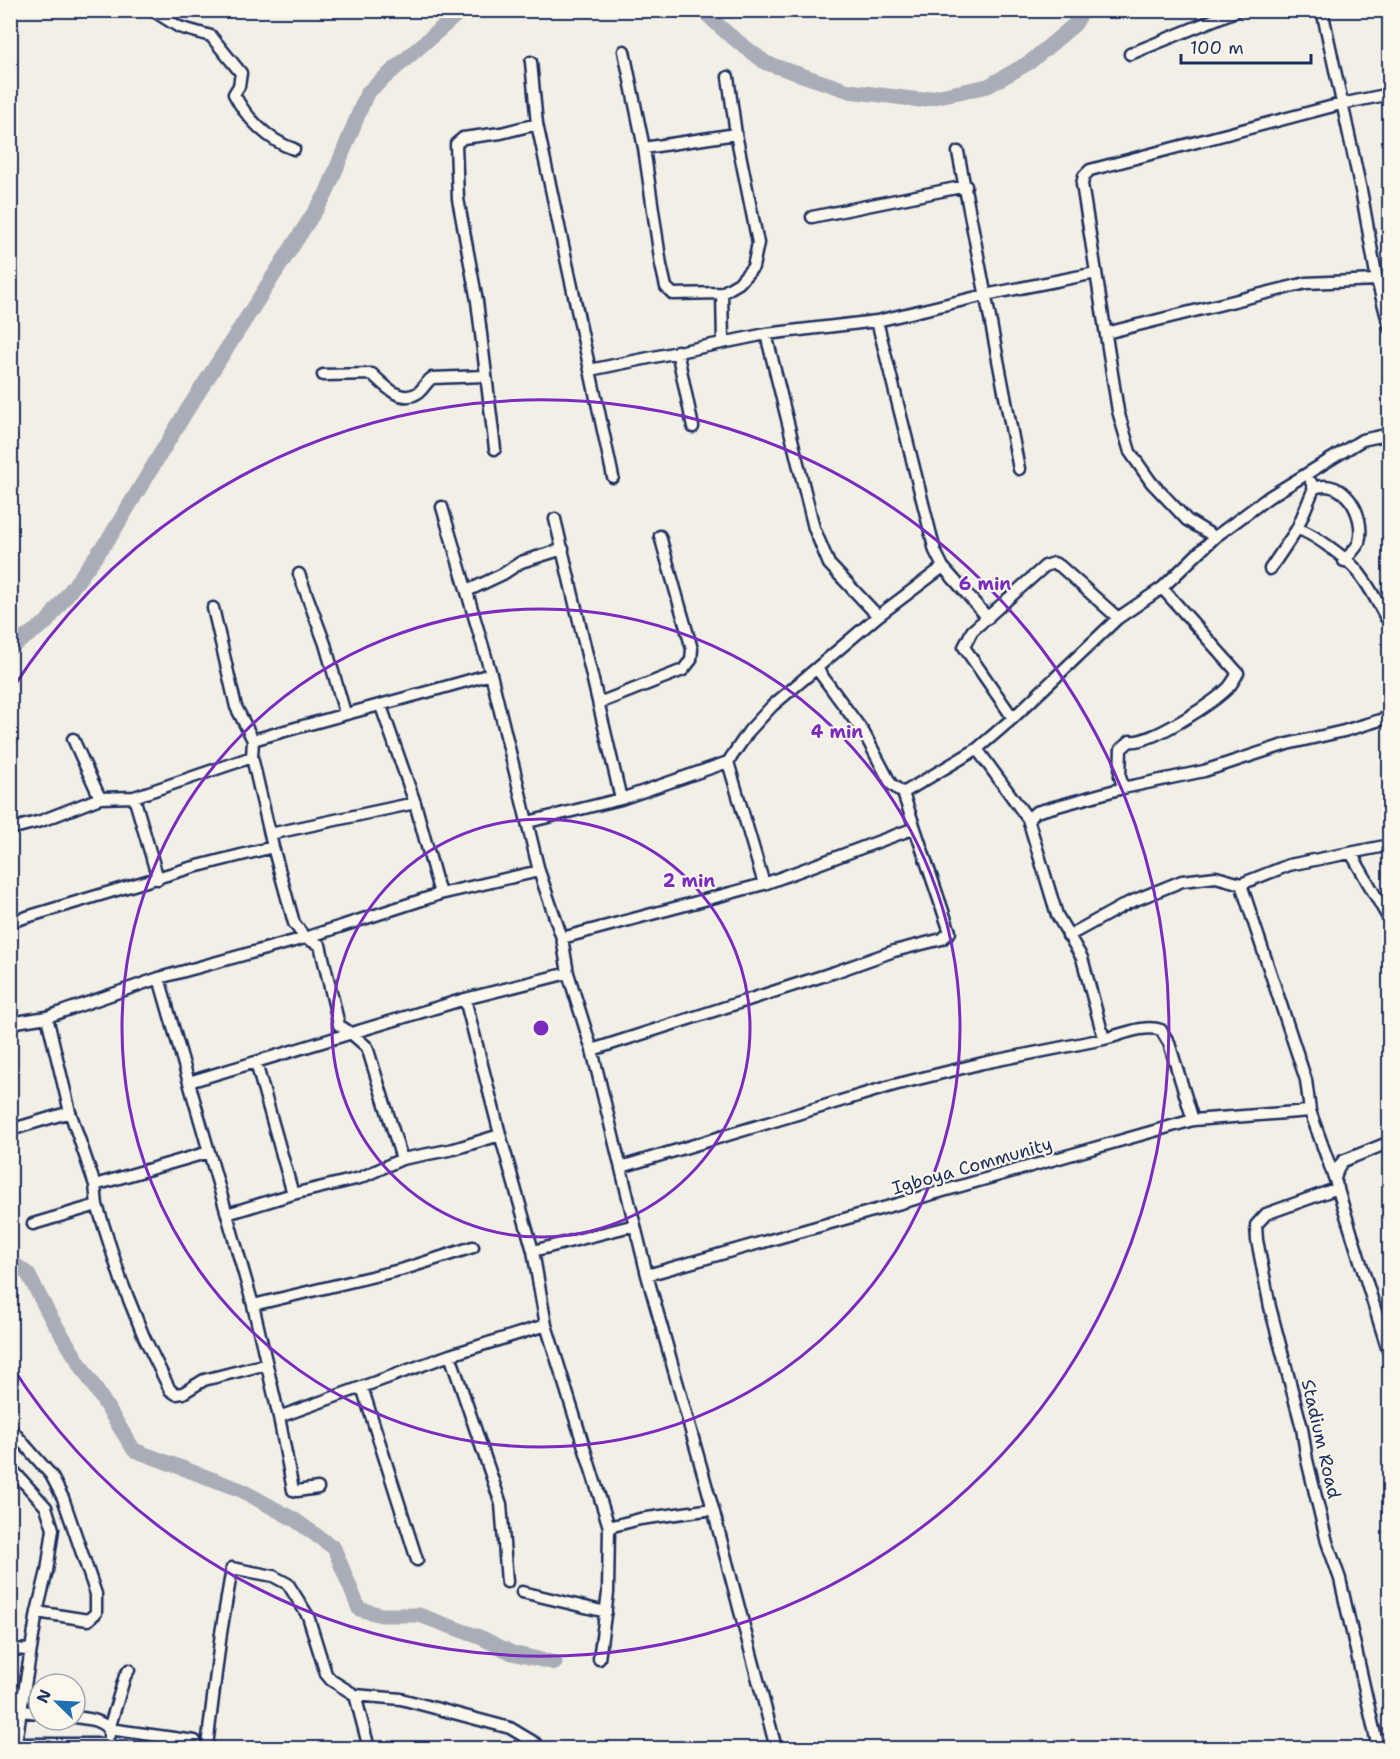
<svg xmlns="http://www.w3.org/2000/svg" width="1400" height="1759" viewBox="0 0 1400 1759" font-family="'Shantell Sans',sans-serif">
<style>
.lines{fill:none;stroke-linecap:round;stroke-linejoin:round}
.river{stroke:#a9adb7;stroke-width:15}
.street-casing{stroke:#1b2f5e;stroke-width:15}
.street{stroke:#fbf7ec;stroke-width:10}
.ring{fill:none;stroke:#7b2cbf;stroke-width:3}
.labels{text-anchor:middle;stroke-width:4.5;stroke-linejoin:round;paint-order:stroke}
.street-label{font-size:18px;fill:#1b2f5e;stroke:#fbf7ec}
.centre{fill:#7b2cbf;stroke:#fbf7ec;stroke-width:3}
.ring-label{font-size:18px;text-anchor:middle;font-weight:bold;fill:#7b2cbf;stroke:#fbf7ec;stroke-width:4.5;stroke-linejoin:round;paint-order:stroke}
</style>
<rect width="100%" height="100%" fill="#f2efe6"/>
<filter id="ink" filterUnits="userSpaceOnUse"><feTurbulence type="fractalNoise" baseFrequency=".0167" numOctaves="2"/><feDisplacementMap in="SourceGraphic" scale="12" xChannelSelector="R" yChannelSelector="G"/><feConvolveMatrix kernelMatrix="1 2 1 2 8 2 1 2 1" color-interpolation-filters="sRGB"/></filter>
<g filter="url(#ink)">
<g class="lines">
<path class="river" d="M702,10L728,34L766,63L849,91L920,100L988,86L1030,62L1075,24L1083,10
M10,648L47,622L110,537L184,415L326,194L367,93L462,10
M10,1261L28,1274L50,1316L134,1450L241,1490L295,1520L334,1548L359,1609L381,1615H419L482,1638L512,1653L555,1663"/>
<defs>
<path id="street" d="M152,10L179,27L211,36L241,73L239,86L234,94C246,118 269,141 294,149
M1322,10L1362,195L1377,280L1390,329
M624,51L644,148L661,265L666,287L673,294L722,293L739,283L753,267L758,243L736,134L728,77
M1130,54L1238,10
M531,62L537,124L613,477
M644,148L736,134
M958,152L1019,469
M812,217L966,186
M722,293L723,342
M877,321L935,551L943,567L988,618
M1106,333L1306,283L1377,280
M766,334L814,528L829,564L878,616
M677,351L693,427
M590,370L766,334L877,321L985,295L1096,273
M323,375L372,374C384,385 401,405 419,392C424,388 426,382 432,378L485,376
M495,449L477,301L458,199L456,144L463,138L501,133L537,124
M1314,488C1344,477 1366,515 1359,542C1357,548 1349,555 1344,561
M442,507L491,674L539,871L562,938L568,973L592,1050L647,1275L713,1509L776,1748
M555,519L621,799
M1297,529C1312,532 1350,561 1359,573C1370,587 1378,603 1386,618
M1215,537L1187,520L1151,482L1130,452L1118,411L1082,184L1084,176L1090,170L1341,104L1390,94
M1270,569L1297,529L1314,488L1311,482
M299,574L325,644L345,713
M467,591L503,574L521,562L563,549
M213,608L236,707L253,740L252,757L273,847L294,923L305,938L320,945L339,1025L352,1034L367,1047L402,1159
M599,703L683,670L691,660L692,649L660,536
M381,706L415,803L440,894
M1013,718L964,647L972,631L1045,566L1054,563L1060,566L1118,618
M73,739L100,798
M253,740C333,717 412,697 491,674
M728,762L764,884
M1123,788L1120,776L1121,749L1130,741C1149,745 1213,703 1228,688C1232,684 1235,678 1238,673L1162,588
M903,793L977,749L1013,718L1118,618L1162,588L1215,537L1269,497L1362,440L1390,434
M134,797L158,879
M1028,819L1036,812L1123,788L1204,771L1287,744L1344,731L1390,717
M528,822L621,799L728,762L749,731L772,706L878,616L943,567
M10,829L41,821L100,798L134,797L252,757
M270,834L415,803
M1351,853L1390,921
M1241,884L1306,1080L1310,1111L1335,1180L1390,1357
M10,922L190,868L273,847
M1068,936L1128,903L1182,881L1216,877L1241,884L1289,865L1390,845
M562,938L764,884L915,828
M159,978L253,1305L279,1417L293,1490L297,1491L318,1488
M465,999L501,1138L533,1251L546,1325L609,1527L608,1593L599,1659
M47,1017L70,1112L95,1185L97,1205L121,1280L144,1337L170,1390L176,1394L183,1393L204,1380L267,1364
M10,1023L47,1017L159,978L305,938L440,894L539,871
M1104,1039C1121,1035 1144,1024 1161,1030L1169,1043L1193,1120
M592,1050L835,972L894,951L942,939L950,932L903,793L891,784L864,733L817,669
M256,1063L293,1194
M189,1082L465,999L568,973
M10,1130L70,1112
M621,1167L894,1085L983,1063L1104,1039L1082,958L1057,915L1028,819L977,749
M1335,1179L1338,1168L1343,1161L1390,1142
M95,1185L209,1152
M1338,1188L1266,1214L1256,1225L1257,1240L1270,1307L1302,1428L1307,1460L1327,1542L1340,1579L1378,1748
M227,1214L293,1194L360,1178L402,1159L454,1149L500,1135
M33,1224L97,1205
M533,1251L635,1225
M647,1275L1193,1120L1310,1111
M253,1305L404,1269L473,1247
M450,1355L501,1504L507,1582
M362,1387L417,1560
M279,1417L450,1355L546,1325
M10,1428L51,1475L63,1498L96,1594V1613L88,1620L37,1612
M10,1467L46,1507L53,1529L47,1571L37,1612L15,1748
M609,1527L640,1519L713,1509
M522,1592L606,1612
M10,1649L30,1650
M355,1695L401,1699L510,1728L535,1743L540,1748
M22,1711L39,1713
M75,1717C89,1719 99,1719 109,1729L195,1741
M109,1735V1729L125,1676L129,1670
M15,1744H110
M207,1746L221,1633L232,1568L273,1576L288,1584L308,1616L326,1674L331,1680L355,1695L369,1748"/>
</defs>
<use href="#street" class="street-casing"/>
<use href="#street" class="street"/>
</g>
</g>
<g class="ring">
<circle cx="541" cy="1028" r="209"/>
<circle cx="541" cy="1028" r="419"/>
<path d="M11 691A628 628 0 1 1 11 1365"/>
</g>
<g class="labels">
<g class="street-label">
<text transform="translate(972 1166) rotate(-16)" y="6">Igboya Community</text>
<text transform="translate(1321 1439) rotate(77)" y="6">Stadium Road</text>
</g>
</g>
<circle cx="541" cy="1028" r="9" class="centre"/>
<g class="ring-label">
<text x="985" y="590">6 min</text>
<text x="837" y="738">4 min</text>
<text x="689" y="887">2 min</text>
</g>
<rect width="1400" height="1759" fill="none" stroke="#fbf7ec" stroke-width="36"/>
<rect x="18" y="18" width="1364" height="1723" fill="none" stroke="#1b2f5e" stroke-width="2" filter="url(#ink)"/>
<g transform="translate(57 1702) rotate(294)"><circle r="28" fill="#fbf7ec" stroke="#a1a7b3" stroke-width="1.5"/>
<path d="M0-4.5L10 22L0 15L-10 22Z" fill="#1f6fb2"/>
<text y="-9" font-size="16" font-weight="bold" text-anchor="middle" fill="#1b2f5e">N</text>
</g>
<path d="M1181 54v9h130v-9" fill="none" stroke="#1b2f5e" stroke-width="3"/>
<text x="1190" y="54" font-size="18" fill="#1b2f5e" stroke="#fbf7ec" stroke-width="4.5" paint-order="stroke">100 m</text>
</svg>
